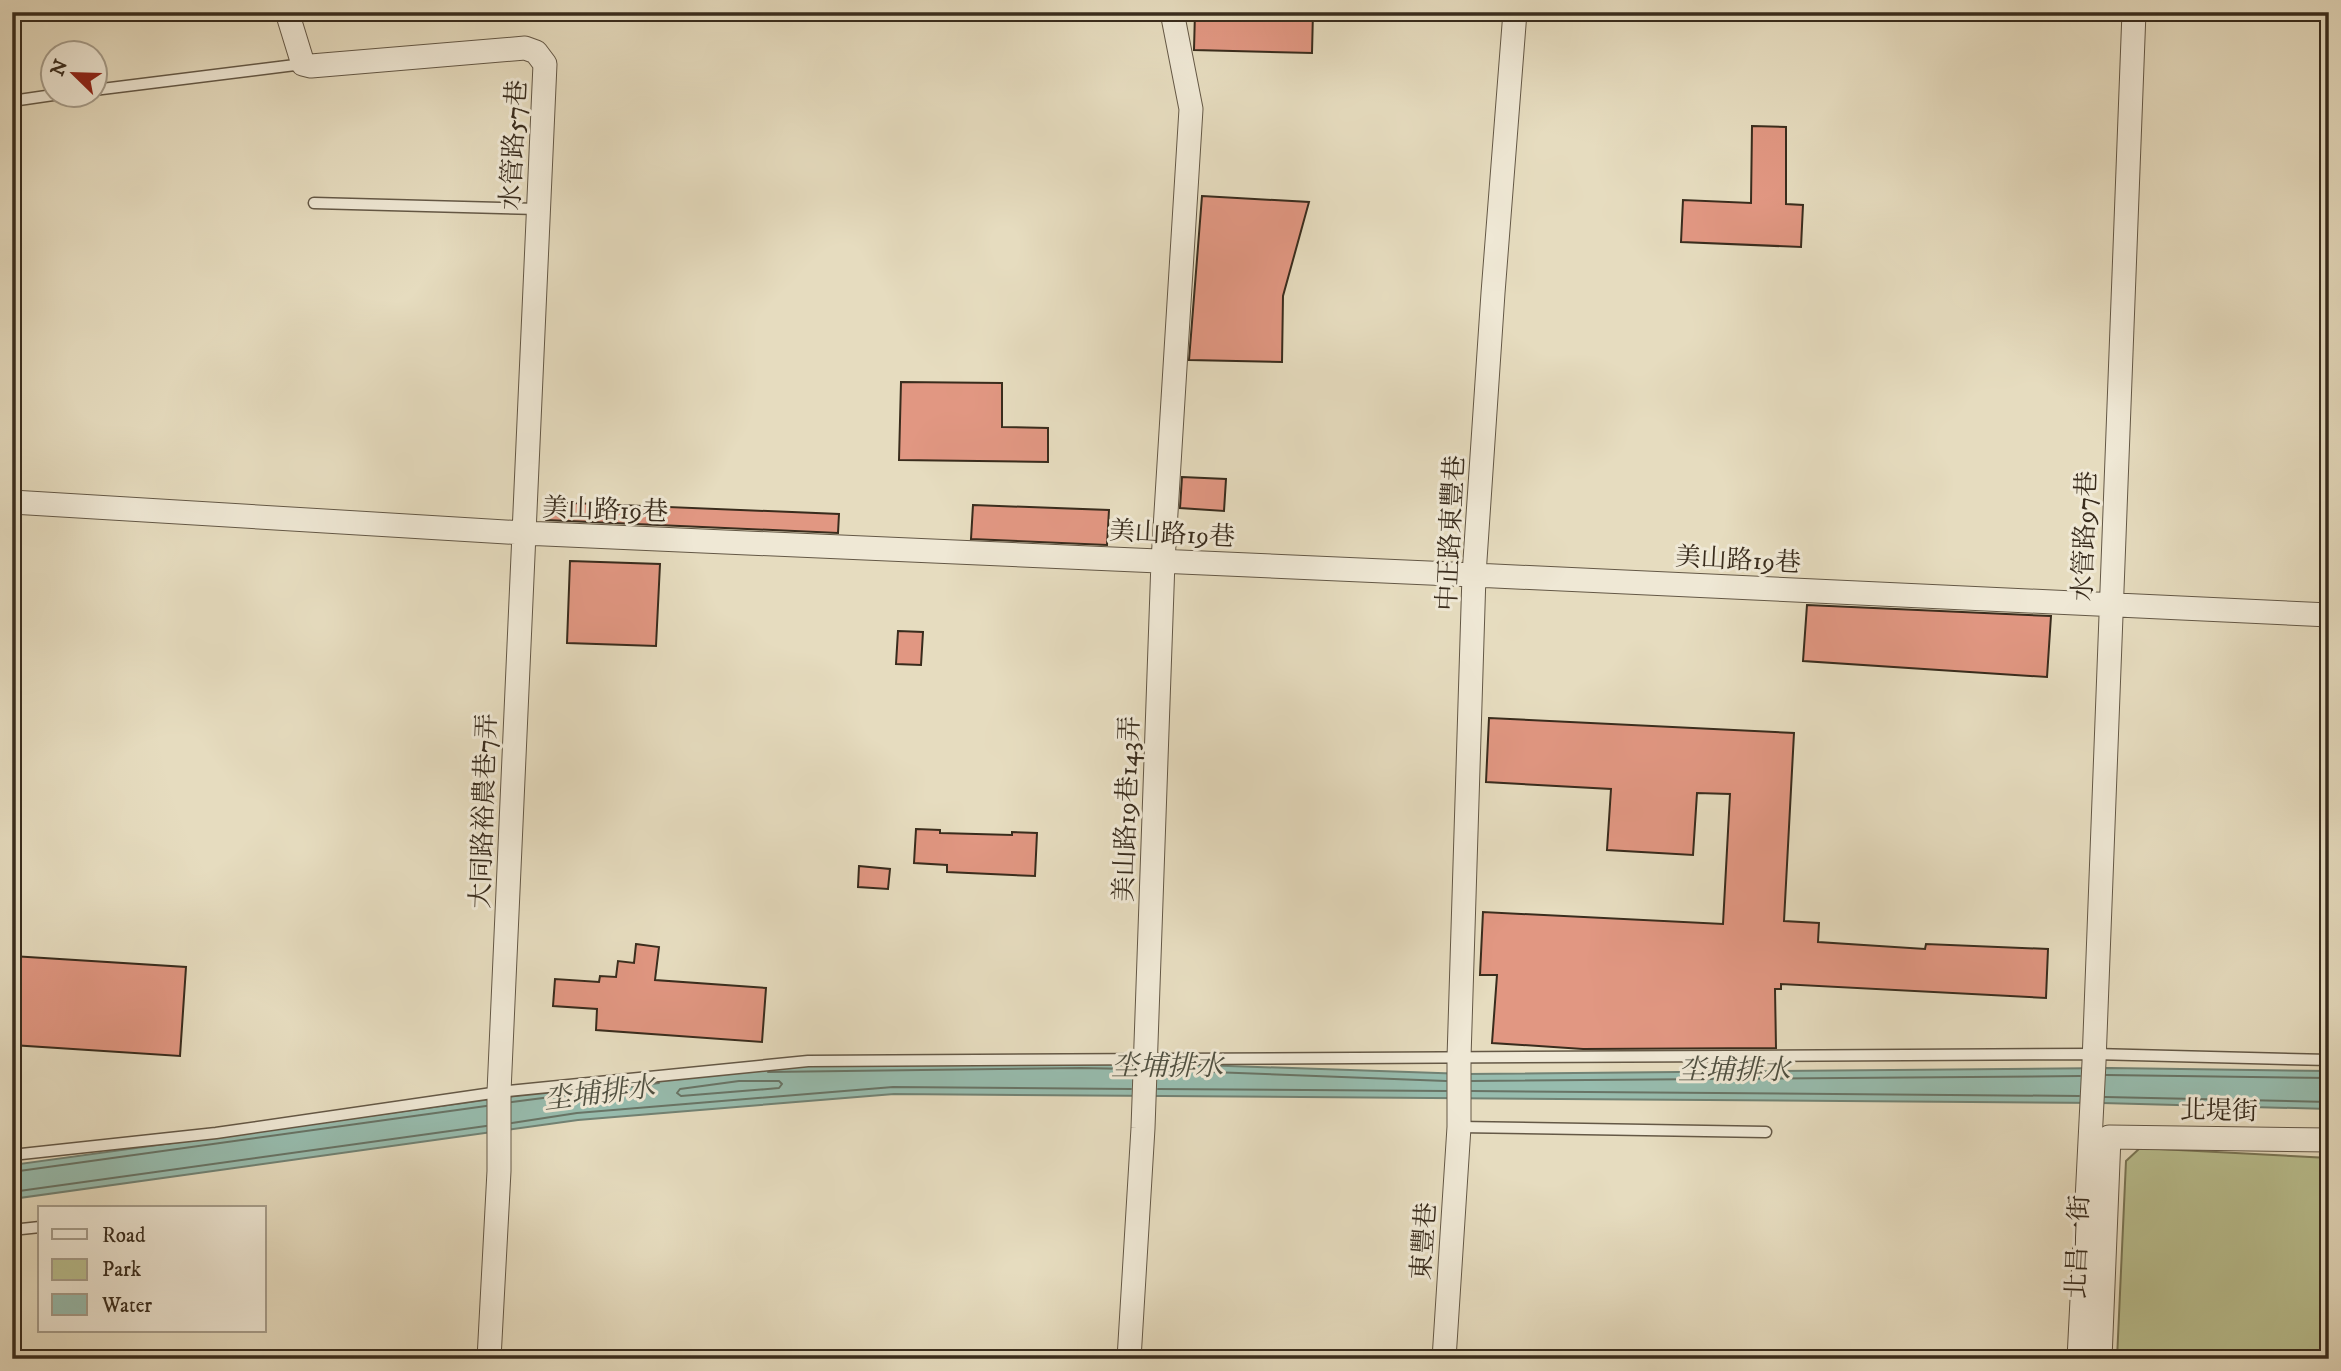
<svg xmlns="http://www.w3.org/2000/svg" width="2341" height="1371" viewBox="0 0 2341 1371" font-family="'IM FELL DW Pica','Noto Serif TC',serif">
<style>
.green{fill:#b9bf8f;stroke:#797656;stroke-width:2}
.water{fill:#97bcae;stroke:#718274;stroke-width:2}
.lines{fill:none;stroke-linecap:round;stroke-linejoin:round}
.shore{stroke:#687466;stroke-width:2}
.building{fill:#e19782;stroke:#392c1d;stroke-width:2}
.service-casing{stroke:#645846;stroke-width:13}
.minor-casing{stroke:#645846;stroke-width:25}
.service{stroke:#efe8d5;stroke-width:10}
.minor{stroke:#efe8d5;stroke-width:23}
.labels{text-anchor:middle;stroke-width:6;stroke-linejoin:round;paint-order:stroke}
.street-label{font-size:26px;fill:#392c1d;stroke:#efe8d5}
.water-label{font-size:28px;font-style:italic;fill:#505041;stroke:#efe8d5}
</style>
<rect width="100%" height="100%" fill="#e6dcbf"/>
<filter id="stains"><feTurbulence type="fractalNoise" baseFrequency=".00286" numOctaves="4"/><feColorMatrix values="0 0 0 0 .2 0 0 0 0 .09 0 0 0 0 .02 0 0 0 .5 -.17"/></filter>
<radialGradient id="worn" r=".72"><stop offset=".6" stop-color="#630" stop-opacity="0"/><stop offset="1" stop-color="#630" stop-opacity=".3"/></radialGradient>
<path class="green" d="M2140,1148L2329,1158V1359H2117L2126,1161Z"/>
<path class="water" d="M1082,1061L1467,1074L2110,1068L2329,1071V1109L2102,1103L894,1094L578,1120L12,1199V1165L738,1065Z"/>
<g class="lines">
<path class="shore" d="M1158,1070L1446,1081
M768,1072L1081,1068L1132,1069
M2106,1075L2329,1078
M739,1081H779L782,1084L779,1088L681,1096L677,1093L680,1089Z
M1472,1081L2080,1076
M1158,1089L1446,1091
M1472,1091L2079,1096
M2105,1097L2329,1102
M512,1102L659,1083
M512,1123L577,1113L893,1087L1131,1089
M12,1172L486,1106
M12,1192L486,1126"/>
</g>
<path class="building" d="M1195,12H1313L1312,53L1194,50Z
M1752,126L1786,127V204L1803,205L1801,247L1681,242L1683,200L1751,203Z
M1202,196L1309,202L1283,296L1282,362L1189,360Z
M901,382L1002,383V427L1048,428V462L899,460Z
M1182,477L1226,479L1224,511L1180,508Z
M547,502L839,514L838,533L546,520Z
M973,505L1109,510L1107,545L971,539Z
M570,561L660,564L656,646L567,643Z
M1807,605L2051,616L2047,677L1803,661Z
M898,631L923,632L921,665L896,664Z
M1489,718L1794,733L1784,921L1819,923L1818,942L1925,949L1926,944L2048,949L2046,998L1781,984V989H1775L1776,1048L1583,1049L1492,1043L1497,975H1480L1483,912L1723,924L1730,794L1697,793L1693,855L1607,850L1611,789L1486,782Z
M916,829L940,830V833L1012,835V832L1037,833L1035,876L947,872V865L914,863Z
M859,866L890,869L888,889L858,887Z
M636,944L659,947L655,980L766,988L762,1042L596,1030L597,1009L553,1006L555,979L599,982L600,976L616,977L618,961L634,963Z
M12,956L186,967L180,1056L12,1045Z"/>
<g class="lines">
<defs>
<path id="service" d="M94,90L303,64
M12,101L60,94
M314,203L538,209
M1459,1127L1766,1132
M12,1155L216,1133L499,1092L808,1061L2094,1054L2329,1060
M12,1230L40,1227"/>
<path id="minor" d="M287,12L303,64L311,66L525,48L536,52L545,64L499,1092V1171L489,1359
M12,502L523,533L1474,575L2329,615
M1129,1359L1143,1128L1163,561L1191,109L1172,12
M1444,1359L1459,1127V1058L1474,575L1493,293L1515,12
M2079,1359L2094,1062L2134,12
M2100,1359L2109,1137L2329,1140"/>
</defs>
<use href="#service" class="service-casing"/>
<use href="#minor" class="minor-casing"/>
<use href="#service" class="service"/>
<use href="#minor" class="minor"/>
</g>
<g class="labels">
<g class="street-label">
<text transform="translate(513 145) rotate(-87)" y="9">水管路57巷</text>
<text transform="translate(605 509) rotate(2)" y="9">美山路19巷</text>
<text transform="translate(1172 533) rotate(3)" y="9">美山路19巷</text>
<text transform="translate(1450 533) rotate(-87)" y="9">中正路東豐巷</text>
<text transform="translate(2084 536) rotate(-88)" y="9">水管路97巷</text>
<text transform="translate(1738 559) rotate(3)" y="9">美山路19巷</text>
<text transform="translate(1126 809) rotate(-88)" y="9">美山路19巷143弄</text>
<text transform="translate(483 811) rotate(-88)" y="9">大同路裕農巷7弄</text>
<text transform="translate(2219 1110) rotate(1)" y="9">北堤街</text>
<text transform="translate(1423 1241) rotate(-86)" y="9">東豐巷</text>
<text transform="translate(2077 1247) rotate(-88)" y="9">北昌一街</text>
</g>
<g class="water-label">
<text x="1167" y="1075">坔埔排水</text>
<text x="1734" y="1079">坔埔排水</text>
<text transform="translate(599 1092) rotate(-7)" y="10">坔埔排水</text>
</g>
</g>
<rect width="2341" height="1371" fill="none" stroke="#e6dcbf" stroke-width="42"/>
<rect x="14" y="14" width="2313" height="1343" fill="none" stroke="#392c1d" stroke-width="3.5"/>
<rect x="21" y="21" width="2299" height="1329" fill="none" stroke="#392c1d" stroke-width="2"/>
<rect x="38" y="1206" width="228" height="126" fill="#efe8d5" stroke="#a69d8b" stroke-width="2"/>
<rect x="52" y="1229" width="35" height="10" fill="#efe8d5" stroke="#a69d8b" stroke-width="2"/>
<text x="102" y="1242" font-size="21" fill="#392c1d">Road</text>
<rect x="52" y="1259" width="35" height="21" fill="#b9bf8f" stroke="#a69d8b" stroke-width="2"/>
<text x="102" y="1276" font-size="21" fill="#392c1d">Park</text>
<rect x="52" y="1294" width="35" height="21" fill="#97bcae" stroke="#a69d8b" stroke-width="2"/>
<text x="102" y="1312" font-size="21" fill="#392c1d">Water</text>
<g transform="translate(74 74) rotate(293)"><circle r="33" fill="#efe8d5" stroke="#a69d8b" stroke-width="2"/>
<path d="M0-5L12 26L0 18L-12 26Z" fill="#8f2418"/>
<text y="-10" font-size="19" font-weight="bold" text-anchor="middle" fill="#392c1d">N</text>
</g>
<rect width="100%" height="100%" filter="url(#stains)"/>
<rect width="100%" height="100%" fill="url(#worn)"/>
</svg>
